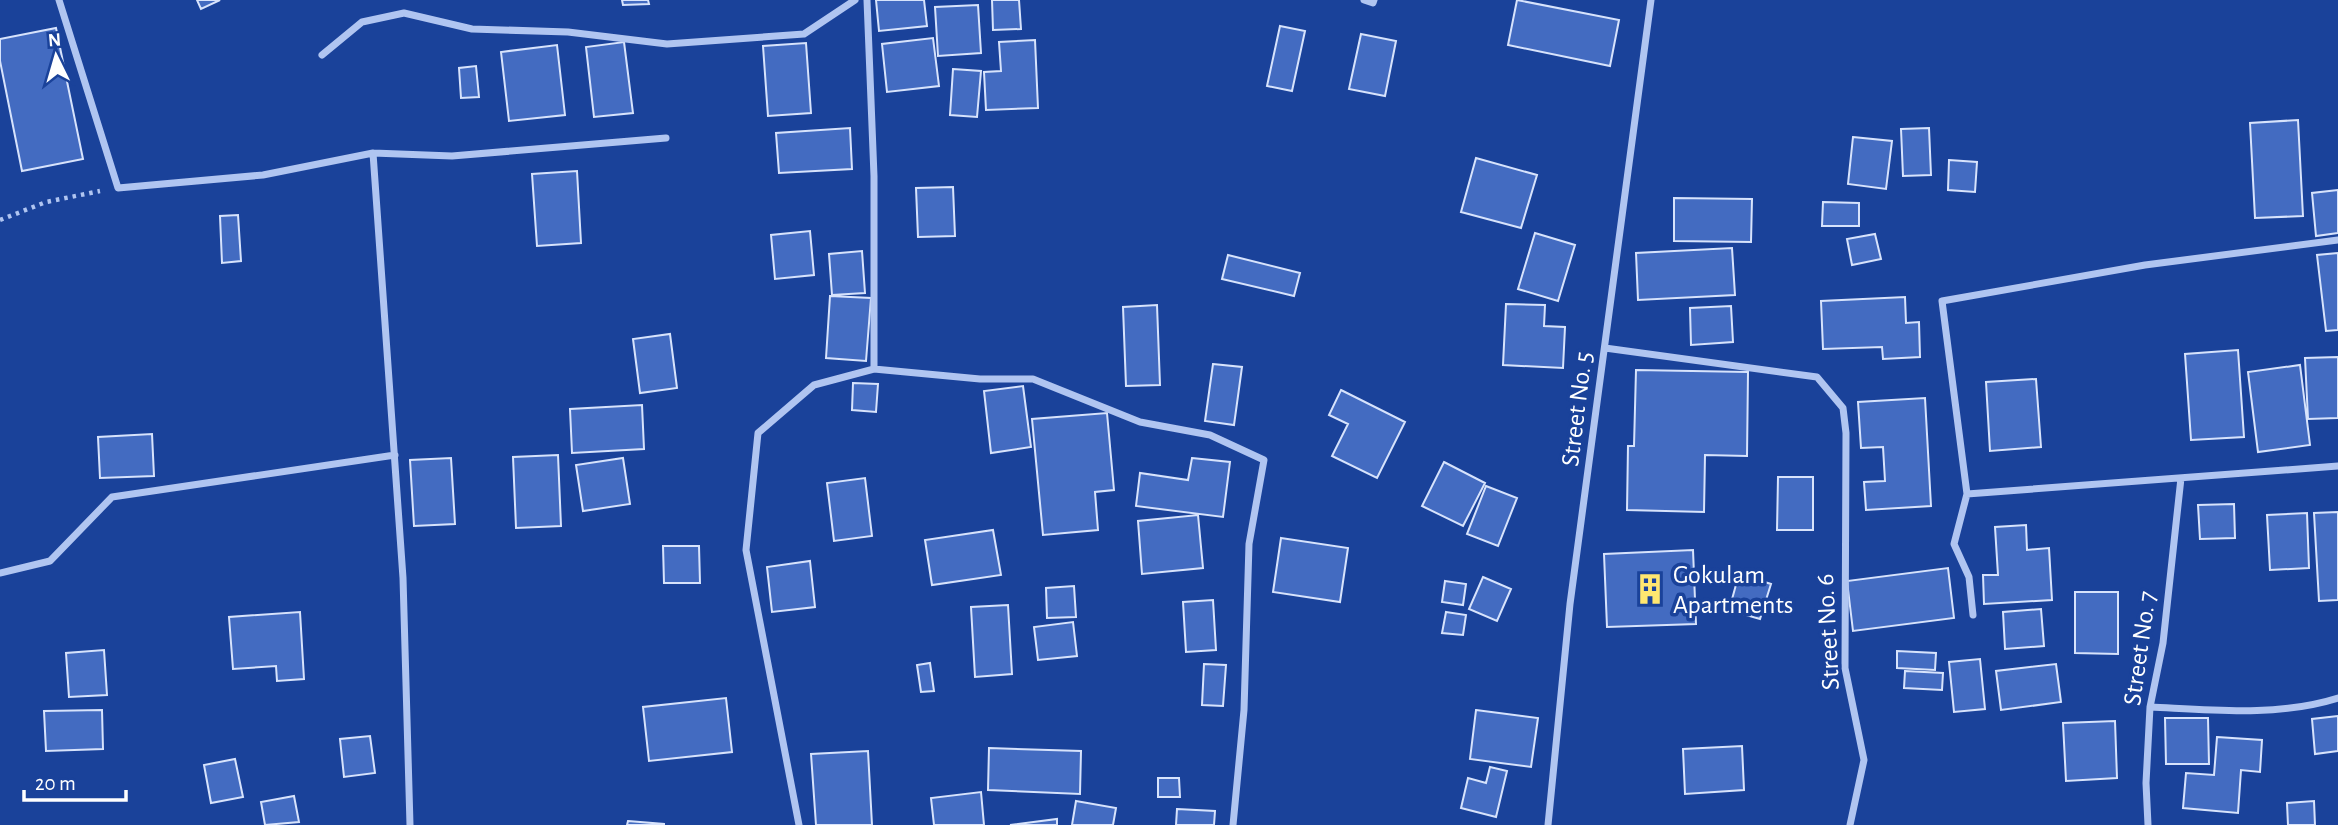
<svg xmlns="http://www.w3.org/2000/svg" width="2338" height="825" viewBox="0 0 2338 825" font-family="'Alegreya Sans',sans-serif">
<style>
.building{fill:#436bc1;stroke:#d7e3fc;stroke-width:2}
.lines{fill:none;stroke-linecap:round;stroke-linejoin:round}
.path{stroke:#b0c5f1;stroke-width:4.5;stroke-dasharray:3.5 5;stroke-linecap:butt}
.street{stroke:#b0c5f1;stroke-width:7}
.labels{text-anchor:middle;stroke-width:7;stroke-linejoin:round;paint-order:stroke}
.street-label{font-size:26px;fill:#fff;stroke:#1a429a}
.poi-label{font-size:26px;fill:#fff;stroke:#1a429a;text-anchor:start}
</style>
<rect width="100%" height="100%" fill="#1a429a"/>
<path class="building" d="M197,0H220L201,9Z
M622,0H648L649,4L623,5Z
M876,0H924L927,26L879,31Z
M992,0H1019L1021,29L993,30Z
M1517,0L1619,20L1610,66L1508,45Z
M978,5L981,53L938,56L935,7Z
M1280,26L1305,31L1292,91L1267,86Z
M56,28L83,159L22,171L0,61V39Z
M1361,34L1396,41L1385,96L1349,89Z
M933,38L939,86L887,92L882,44Z
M1035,40L1038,108L986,110L984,72L1001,71L999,42Z
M624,42L633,113L594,117L586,47Z
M806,43L811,113L768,116L763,46Z
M557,45L565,115L509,121L501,52Z
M476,66L479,97L461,98L459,68Z
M953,69L981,71L977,117L950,115Z
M2298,120L2303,216L2255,218L2250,123Z
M850,128L852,169L779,173L776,133Z
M1929,128L1931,175L1903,176L1901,129Z
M1853,137L1892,141L1886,189L1848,184Z
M1476,158L1537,175L1521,228L1461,212Z
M1949,160L1977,162L1975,192L1948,190Z
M577,171L581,243L537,246L532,174Z
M953,187L955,236L918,237L916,188Z
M2338,190V233L2316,236L2312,193Z
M1674,198L1752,199L1751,242L1674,241Z
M1823,202L1859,203V226H1822Z
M238,215L241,261L222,263L220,216Z
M810,231L814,275L775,279L771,235Z
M1535,233L1575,245L1558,301L1518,289Z
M1875,234L1881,259L1852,265L1847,239Z
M1732,248L1735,295L1638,300L1636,253Z
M862,251L865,293L832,295L829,254Z
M2338,253V330L2326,331L2317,255Z
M1228,255L1300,273L1294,296L1222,279Z
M830,296L871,298L866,361L826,358Z
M1905,297L1906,323L1919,322L1920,357L1883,359L1882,347L1823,349L1821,301Z
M1506,304L1545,305L1544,326L1565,327L1563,368L1503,365Z
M1157,305L1160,385L1126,386L1123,307Z
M1731,306L1733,342L1691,345L1690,308Z
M670,334L677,388L640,393L633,339Z
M2238,350L2244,437L2191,440L2185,354Z
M2338,357V418L2308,419L2305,358Z
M1213,364L1242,367L1234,425L1205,421Z
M2300,365L2310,445L2258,452L2248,372Z
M1636,370L1748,372L1747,456L1705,455L1704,512L1627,510L1628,446H1634Z
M2036,379L2041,447L1990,451L1986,382Z
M853,383L878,384L876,412L852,410Z
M1023,386L1031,447L991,453L984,391Z
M1341,390L1405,422L1377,478L1332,456L1348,424L1329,415Z
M1925,398L1931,506L1866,510L1864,482L1885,481L1883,447L1861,448L1858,402Z
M642,405L644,449L572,453L570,409Z
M1107,413L1114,490L1095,492L1098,530L1043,535L1032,419Z
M152,434L154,476L100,478L98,437Z
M558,455L561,526L516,528L513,457Z
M451,458L455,524L414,526L410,460Z
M623,458L630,504L583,511L576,465Z
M1192,458L1230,462L1223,517L1136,506L1140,473L1188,480Z
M1444,462L1485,483L1463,526L1422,506Z
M1778,477H1813V530H1777Z
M865,478L872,536L834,541L827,483Z
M1486,486L1517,498L1498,546L1467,534Z
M2234,504L2235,538L2200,539L2198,505Z
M2338,512V600L2319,601L2314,513Z
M2307,513L2309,568L2270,570L2267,515Z
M1198,515L1203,568L1142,574L1138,521Z
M2026,525L2027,550L2049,548L2052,600L1984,604L1983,575H1998L1995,527Z
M993,530L1001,575L932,585L925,540Z
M1281,538L1348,548L1340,602L1273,592Z
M663,546H699L700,583H664Z
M1693,550L1696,624L1607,627L1604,554Z
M810,561L815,607L772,612L767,567Z
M1948,568L1954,618L1853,631L1847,581Z
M1739,574L1771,584L1760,619L1729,610Z
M1483,577L1511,589L1497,621L1469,609Z
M1445,581L1466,584L1463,605L1442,602Z
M1074,586L1076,617L1047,618L1046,588Z
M2075,592H2118V654L2075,653Z
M1213,600L1216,650L1186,652L1183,602Z
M1008,605L1012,674L975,677L971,607Z
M2041,609L2044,646L2005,649L2003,612Z
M300,612L304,679L277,681L276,666L233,669L229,617Z
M1446,612L1466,615L1463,635L1442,633Z
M1073,622L1077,656L1038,660L1034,627Z
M104,650L107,695L69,697L66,653Z
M1897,651L1936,653L1935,670L1897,668Z
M1980,659L1985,709L1954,712L1949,662Z
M930,663L934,691L921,692L917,665Z
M1204,664L1226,665L1223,706L1202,705Z
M2056,664L2061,702L2001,710L1996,671Z
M1905,671L1943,673L1942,690L1904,688Z
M726,698L732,752L649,761L643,707Z
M102,710L103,749L46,751L44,711Z
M1476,710L1538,718L1531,767L1470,759Z
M2338,716V751L2315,754L2312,719Z
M2165,718H2208L2209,764H2166Z
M2115,721L2117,778L2066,781L2063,723Z
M370,736L375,773L344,777L340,739Z
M2217,737L2262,740L2260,772L2241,770L2238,813L2183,808L2186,773L2214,775Z
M1742,746L1744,790L1685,794L1683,749Z
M989,748L1081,751L1080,794L988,790Z
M868,751L872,825H816L811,754Z
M235,759L243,797L211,803L204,765Z
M1490,767L1507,771L1496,817L1461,808L1468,778L1486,783Z
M1158,778H1179L1180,797H1158Z
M981,792L984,825H934L931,798Z
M294,796L299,822L265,825L261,802Z
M1076,801L1116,808L1113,825H1072Z
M2314,801L2315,825H2288L2287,803Z
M1177,809L1215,811L1214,825H1176Z
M1057,819V825H1010Z
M628,821L664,824V825H627Z"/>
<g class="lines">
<path class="path" d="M0,220L46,202L100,191"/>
<path class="street" d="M59,0L118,188L263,175L373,153L452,156L666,138
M867,0L874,176V369
M1364,0L1373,3L1374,0
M322,55L362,22L404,13L472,29L568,32L667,44L804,34L855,0
M373,153L403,578L410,825
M1605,348L1817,377L1843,408L1846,433L1845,668L1864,760L1850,825
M1967,494L1942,301L2145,265L2338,240
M0,573L50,561L112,497L395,455
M1973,615L1969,577L1954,544L1967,494L2338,466
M2150,707C2212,710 2278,717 2338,698
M799,825L746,550L758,433L814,385L874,369L980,379H1033L1140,422L1210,435L1264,460L1249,544L1244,710L1233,825
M1548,825L1570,604L1651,0
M2148,825L2146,783L2150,707L2163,643L2181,478"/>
</g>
<defs>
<symbol id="building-bare" viewBox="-9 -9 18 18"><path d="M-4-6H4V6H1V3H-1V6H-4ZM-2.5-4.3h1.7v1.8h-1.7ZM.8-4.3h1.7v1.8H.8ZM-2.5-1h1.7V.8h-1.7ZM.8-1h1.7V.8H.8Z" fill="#ffe770" stroke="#1a429a" stroke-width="2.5" paint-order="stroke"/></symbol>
</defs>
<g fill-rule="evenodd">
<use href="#building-bare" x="1628" y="567" width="44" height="44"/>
</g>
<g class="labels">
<g class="street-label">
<text transform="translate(1576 409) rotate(-83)" y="9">Street No. 5</text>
<text transform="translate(1827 632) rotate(-93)" y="9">Street No. 6</text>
<text transform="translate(2139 648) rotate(-82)" y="9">Street No. 7</text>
</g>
<g class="poi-label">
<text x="1673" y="583">Gokulam<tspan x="1673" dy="30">Apartments</tspan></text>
</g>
</g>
<g transform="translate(56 56) rotate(355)" stroke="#1a429a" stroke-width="5" paint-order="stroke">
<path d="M0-5L12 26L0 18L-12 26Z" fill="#ffffff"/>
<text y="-10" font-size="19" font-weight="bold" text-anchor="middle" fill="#ffffff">N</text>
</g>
<path d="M24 790v10h102v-10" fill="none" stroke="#ffffff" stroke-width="3.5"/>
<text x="35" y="790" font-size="21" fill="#ffffff" stroke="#1a429a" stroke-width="5" paint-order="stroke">20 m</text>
</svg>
